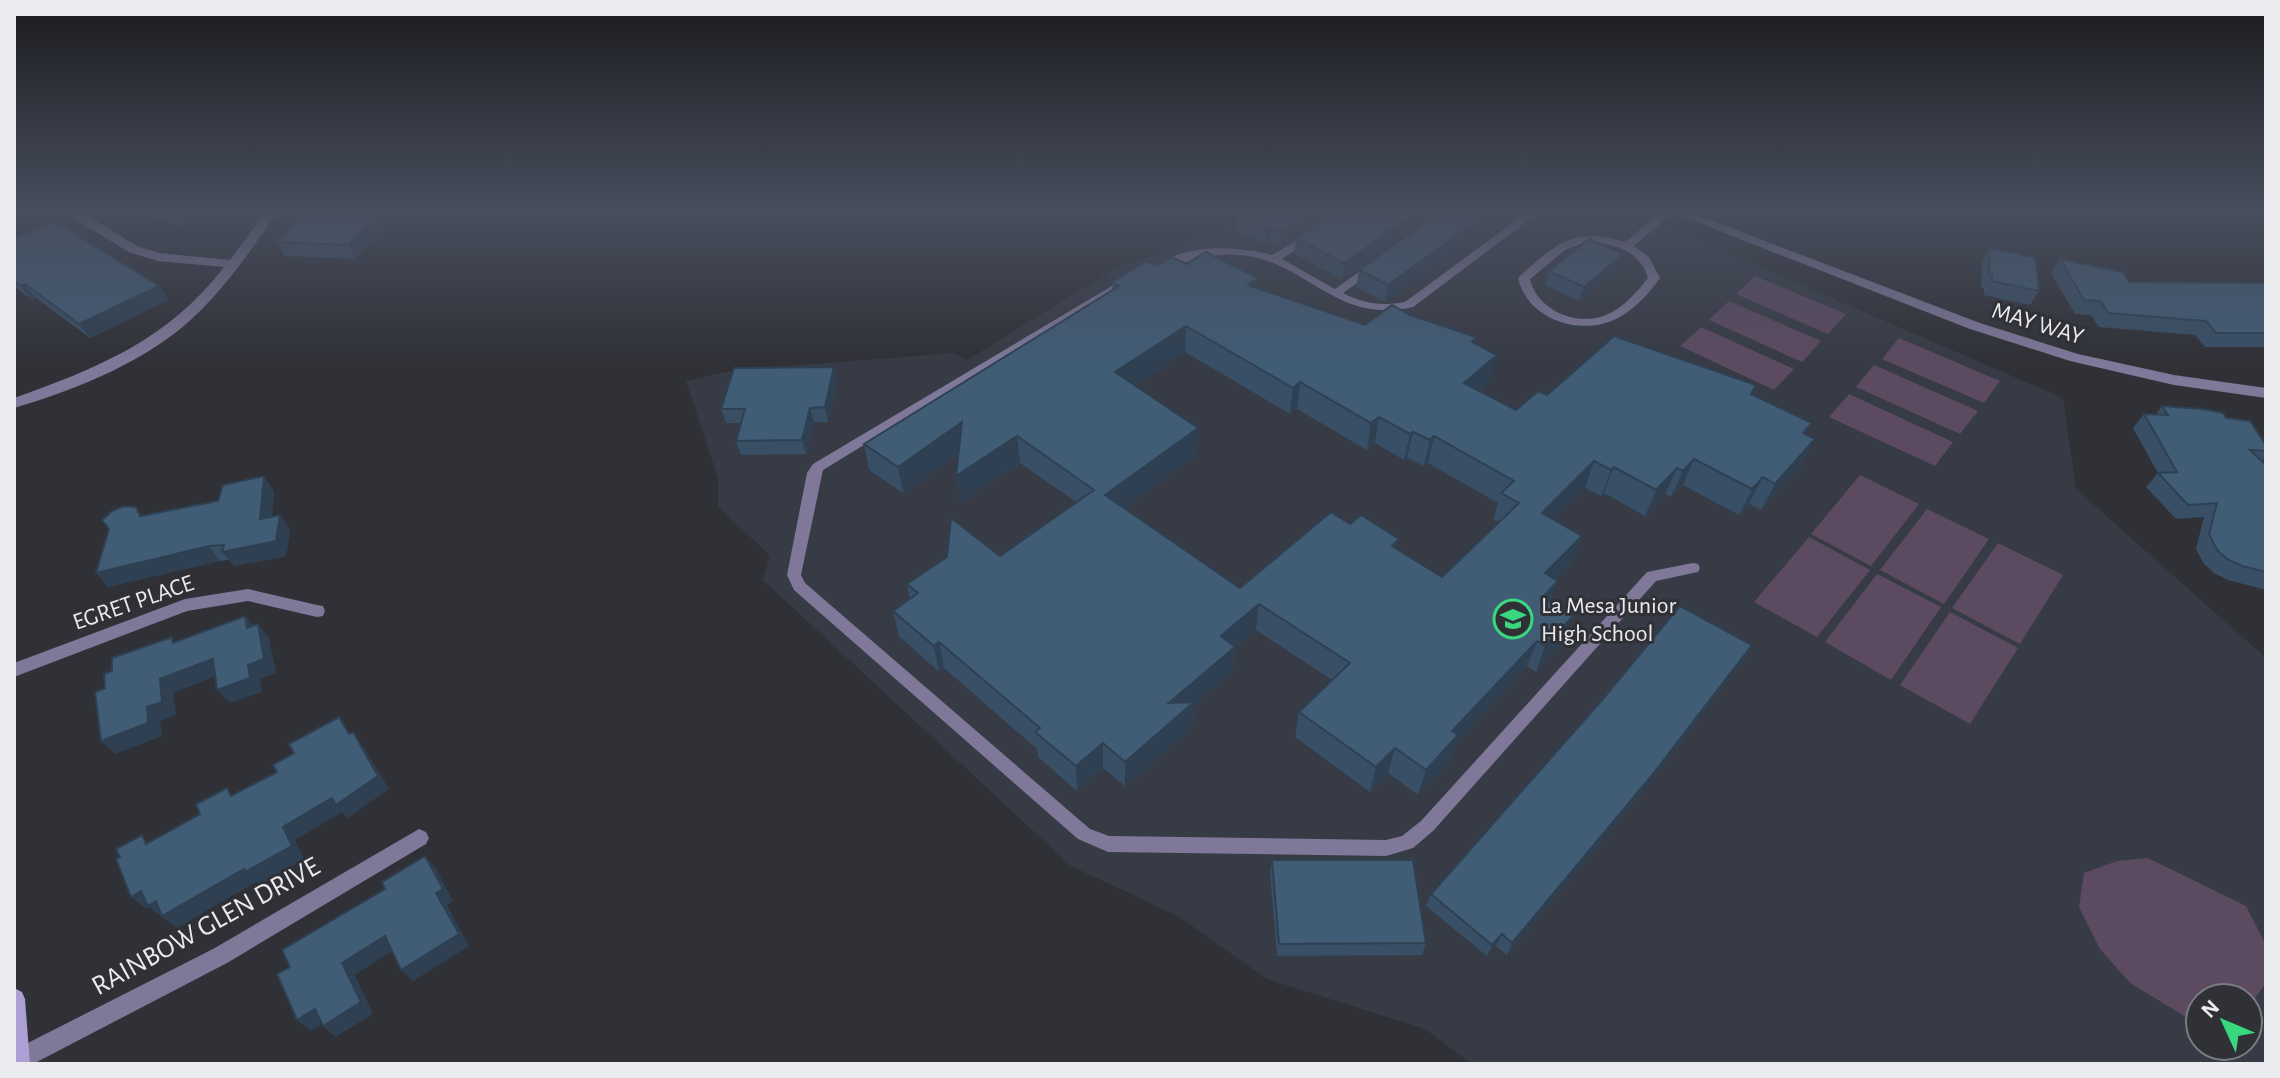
<svg xmlns="http://www.w3.org/2000/svg" width="2280" height="1078" viewBox="0 0 2280 1078" font-family="'Alegreya Sans',sans-serif">
<style>
.built{fill:#373b45;fill-rule:evenodd}
.green{fill:#5c4a61}
.lines{fill:none;stroke-linecap:round;stroke-linejoin:round}
.lane{fill:#7f7899;fill-rule:evenodd}
.street{fill:#7f7899;fill-rule:evenodd}
.secondary{fill:#ab9fd3;fill-rule:evenodd}
.wall{fill:#384f65;fill-rule:evenodd}
.shaded-wall{fill:#2e4052}
.building{fill:#415c75;stroke:#2e4052;stroke-width:2;fill-rule:evenodd}
.labels{text-anchor:middle;stroke-width:6;stroke-linejoin:round;paint-order:stroke}
.street-label{font-size:24px;fill:#eaebef;stroke:#303137}
.poi-label{font-size:24px;fill:#eaebef;stroke:#303137;text-anchor:start}
.near-street-label{font-size:28px;fill:#eaebef;stroke:#303137}
</style>
<rect width="100%" height="100%" fill="#303137"/>
<path class="built" d="M1254,210H1629L2063,398L2076,489L2266,658V1064H1472L1425,1029L1267,979L1178,916L1071,866L763,580L770,556L718,506V478L686,381L735,370L954,353L967,360L1115,269L1225,228ZM2200,998H2248V1046H2200Z"/>
<path class="green" d="M1755,276L1846,314L1828,334L1736,294Z
M1729,301L1821,341L1802,362L1709,320Z
M1701,327L1794,369L1774,390L1680,346Z
M1899,338L2000,381L1984,403L1882,359Z
M1874,365L1978,411L1960,434L1856,387Z
M1849,394L1953,442L1935,466L1829,417Z
M1860,475L1919,504L1871,566L1811,534Z
M1927,509L1989,539L1944,604L1880,570Z
M1809,537L1870,570L1817,637L1754,602Z
M1998,543L2063,575L2020,644L1952,608Z
M1877,574L1941,607L1891,680L1825,642Z
M1950,612L2018,648L1970,724L1900,685Z
M2148,858L2246,906L2266,945V983L2248,1008V998H2200V1020L2186,1017L2130,983L2100,949L2079,907L2084,873L2117,861Z"/>
<g class="lines">
<path class="lane" d="M1530,210H1542L1413,307C1334,325 1308,261 1240,255C1211,252 1188,262 1161,269L1155,266C1187,243 1237,246 1272,255L1309,233L1313,234V238L1282,259L1335,289L1370,264H1378V268L1343,293C1364,304 1383,306 1405,302Z
M1664,210H1676L1634,246L1649,257L1660,278C1648,295 1633,311 1614,320C1577,336 1527,318 1518,278L1520,276C1557,242 1574,227 1625,242ZM1589,241C1615,245 1640,250 1648,278C1637,292 1623,308 1606,315C1576,327 1537,310 1530,279L1565,250Z
M1127,277L1133,280L1131,282L823,470L801,575L805,583L1090,829L1109,836L1386,840L1402,836L1421,821L1647,572L1693,563L1698,564L1700,568L1698,572L1693,573L1656,581L1433,831L1413,848L1386,856L1108,852L1078,839L794,590L787,575L807,473L813,464Z"/>
<path class="street" d="M267,210H279C254,245 230,282 199,312C151,360 78,389 14,408V398C98,368 168,340 224,267L158,261L129,252L73,218V212H81L137,246L159,253L230,260Z
M1666,210H1684L1980,323L2078,354L2174,375L2266,388V398L2174,385L2070,361L1970,329Z
M248,589L317,605L323,606L325,611L323,616L317,617L248,601L187,611L14,677V663L185,599Z
M419,829L426,832L429,838L426,844L227,963L33,1064H14V1050L213,949Z"/>
<path class="secondary" d="M14,988L22,992L25,999L30,1064H14Z"/>
</g>
<path class="wall" d="M135,210H215L184,227Z
M301,210H391L392,217L356,259L285,256L277,242L296,223L293,218Z
M1244,210H1336L1280,247L1269,242L1265,244L1237,230L1238,214Z
M1338,210H1440L1342,279L1294,254L1296,238Z
M1443,210H1510L1385,302L1356,287L1359,270Z
M2024,210H2081L2080,211L2030,214Z
M14,238L159,286L168,300L90,338L36,298L32,300L14,286Z
M1990,248L2039,291L2030,305L1984,295V288H1981L1982,262Z
M2060,259L2129,282L2266,283V347H2205L2195,335L2099,327L2091,315L2075,314L2051,273Z
M1186,264L1365,325L1410,315L1476,337L1474,343L1490,381L1479,391L1516,410L1547,395L1756,385L1752,394L1806,434L1801,465L1761,510L1749,504L1739,515L1683,485L1671,497L1665,494L1645,516L1604,493L1601,496L1585,488L1553,519L1572,562L1555,579L1558,581L1550,601L1563,641L1536,672L1527,666L1456,743L1450,760L1418,795L1388,773L1370,792L1295,737L1299,712L1332,680L1256,630L1235,649L1232,672L1194,705L1193,727L1125,786L1103,768L1077,791L1038,757L1037,749L944,668L939,672L899,636L893,611L910,599L907,584L1000,556L1076,502L1020,463L960,503L959,453L903,493L869,470L864,444L1112,290V282L1157,266ZM1185,352L1290,414L1297,409L1367,450L1375,443L1404,460L1407,458L1424,466L1428,463L1498,503L1493,519L1499,522L1442,577L1397,549L1350,524L1240,588L1124,508L1197,454L1198,428L1135,386Z
M1619,268L1579,301L1545,285L1549,271Z
M834,367L837,381L828,422H814L806,454L741,455L736,441L741,423H726L721,409Z
M2162,406L2226,418L2266,445V457L2262,461L2266,465V590L2228,580L2214,573L2204,564L2196,549L2204,517L2176,519L2146,487L2158,473L2133,428L2144,414H2156Z
M274,491L272,516L290,529L286,556L234,566L229,560L220,561L108,587L143,516Z
M1752,645L1744,659L1646,787L1507,955L1496,946L1487,956L1426,906L1431,894Z
M1272,860L1426,943L1422,955L1277,956L1270,873Z"/>
<path class="shaded-wall" d="M180,210H215L184,227L175,213Z
M379,210H391L392,217L356,259L349,245Z
M1314,210H1336L1280,247L1281,231Z
M1420,210H1440L1342,279L1344,263Z
M1492,210H1510L1385,302L1388,285Z
M1271,226L1269,242L1265,244L1266,228Z
M1623,254L1619,268L1579,301L1584,287Z
M1258,278L1255,304L1248,285Z
M25,284L36,298L32,300L21,286Z
M159,286L168,300L90,338L79,324Z
M1186,326L1185,352L1116,399L1115,372Z
M1497,355L1490,381L1457,409L1464,383Z
M834,367L837,381L828,422L825,407Z
M1300,382L1297,409L1290,414L1293,388Z
M810,408L814,422L806,454L802,440Z
M1379,417L1375,443L1367,450L1371,423Z
M962,422L966,448L903,493L898,467Z
M1198,428L1197,454L1106,522L1105,495Z
M1413,432L1407,458L1404,460L1410,434Z
M1017,436L1020,463L960,503L956,476Z
M1434,436L1428,463L1424,466L1430,440Z
M1815,439L1801,465L1761,510L1775,484Z
M1694,459L1683,485L1671,497L1683,471Z
M1594,461L1585,488L1533,539L1542,513Z
M1614,467L1604,493L1601,496L1611,470Z
M1677,468L1665,494L1645,516L1656,490Z
M264,476L274,491L271,533L260,519Z
M1763,477L1749,504L1739,515L1752,489Z
M280,515L290,529L286,556L234,566L222,552Z
M1582,536L1572,562L1535,599L1545,573Z
M1399,539L1394,565L1392,546Z
M209,546L220,561L108,587L96,573Z
M1558,581L1548,607L1543,597Z
M1259,604L1256,630L1235,649L1232,672L1194,705L1193,727L1125,786V762L1169,703L1221,636Z
M245,616L257,630L247,628Z
M1573,616L1563,641L1536,672L1545,646Z
M258,624L269,638L276,673L260,679L262,691L259,693L230,703L217,690L248,665Z
M1537,641L1527,666L1456,743L1450,760L1418,795L1426,770L1452,731Z
M939,642L944,668L939,672L934,646Z
M1752,645L1744,659L1646,787L1507,955L1512,943Z
M213,659L226,672L173,693L176,715L160,721L162,736L115,754L101,741L160,679Z
M353,732L363,746L389,789L348,818L342,812L295,840L304,859L259,885L256,882L177,928L149,907L146,909L131,897L283,827Z
M1103,743V768L1077,791L1076,766Z
M1395,748L1388,773L1370,792L1376,767Z
M425,856L436,869L453,901L447,905L469,946L413,981L401,970L436,893Z
M1502,934L1496,946L1487,956L1492,945Z
M385,936L396,948L355,975L373,1014L336,1037L323,1026L342,963Z
M315,1009L329,1020L310,1031L297,1020Z"/>
<path class="building" d="M301,210H379L349,245L277,242L300,219L293,218Z
M1244,210H1314L1281,231L1271,226L1266,228L1238,214Z
M1338,210H1420L1344,263L1296,238Z
M1443,210H1492L1388,285L1359,270Z
M54,221L159,286L79,324L25,284L21,286L14,281V238Z
M1589,239L1623,254L1584,287L1549,271Z
M1990,248L2033,257L2036,261L2039,291L1992,281V274H1989Z
M1206,252L1258,278L1248,285L1365,325L1392,305L1410,315L1476,337L1472,342L1497,355L1464,383L1516,410L1538,391L1547,395L1614,336L1756,385L1751,394L1812,423L1803,433L1815,439L1775,484L1763,477L1752,489L1694,459L1683,471L1677,468L1656,490L1614,467L1611,470L1594,461L1542,513L1582,536L1545,573L1558,581L1543,597L1573,616L1545,646L1537,641L1452,731L1458,735L1426,770L1395,748L1376,767L1299,712L1350,663L1259,604L1221,636L1235,647L1169,703L1194,702L1125,762L1103,743L1076,766L1035,732L1040,728L939,642L934,646L893,611L918,593L907,584L947,557L951,518L1000,556L1094,490L1017,436L956,476L962,422L898,467L864,444L1119,286L1112,282L1147,261L1157,266L1172,257L1186,264ZM1186,326L1293,388L1300,382L1371,423L1379,417L1410,434L1413,432L1430,440L1434,436L1514,481L1501,493L1519,503L1442,577L1392,546L1399,539L1361,515L1350,524L1331,512L1240,588L1105,495L1198,428L1115,372Z
M2060,259L2123,272L2129,282L2266,283V333H2216L2206,321L2108,313L2101,301L2084,300Z
M834,367L825,407L810,408L802,440L736,441L745,409H721L734,368Z
M2162,406L2203,409L2223,413L2226,418L2250,421L2266,445V451L2250,450L2266,465V572L2242,566L2227,559L2217,550L2209,534L2217,503L2188,505L2158,473L2177,472L2144,414L2168,415Z
M264,476L260,519L280,515L276,541L222,552L224,545L209,546L96,573L109,529L102,520L112,511L124,506L136,507L140,516L218,501L223,485Z
M1680,606L1752,645L1653,774L1512,943L1502,934L1492,945L1431,894L1602,700Z
M245,616L247,628L258,624L264,659L248,665L250,677L247,679L217,690L213,659L160,679L162,702L147,707L148,723L101,741L95,692L105,688L104,674L112,671V658L172,637L173,643Z
M339,717L349,734L353,732L378,776L336,805L332,798L283,827L292,846L245,872L244,869L162,916L156,901L148,906L141,891L131,897L116,859L120,857L116,849L142,835L146,844L200,814L196,804L227,788L231,796L277,772L273,765L294,753L289,744Z
M425,856L443,889L436,893L459,934L401,970L385,936L342,963L361,1002L323,1026L315,1009L297,1020L277,974L290,967L282,950L385,889L382,882Z
M1272,860H1413L1426,943L1279,944Z"/>
<linearGradient id="sky" x2="0" y2="1"><stop stop-color="#1a1b1e"/><stop offset="0.58" stop-color="#484e5e"/><stop offset="1" stop-color="#484e5e" stop-opacity="0"/></linearGradient>
<rect width="2280" height="361" fill="url(#sky)"/>
<defs>
<symbol id="school-ring" viewBox="-11 -11 22 22"><circle r="9.5" fill="#303137" stroke="#39d87f" stroke-width="1.5"/><path d="M0-5L7-2L0 1L-7-2ZM-4 1L0 2.5L4 1V4Q0 6-4 4Z" fill="#39d87f"/></symbol>
</defs>
<g fill-rule="evenodd">
<use href="#school-ring" x="1491" y="597" width="44" height="44"/>
</g>
<g class="labels">
<g class="street-label">
<text transform="translate(2038 323) rotate(17)" y="8">MAY WAY</text>
<text transform="translate(133 602) rotate(-19)" y="8">EGRET PLACE</text>
</g>
<g class="poi-label">
<text x="1541" y="613">La Mesa Junior<tspan x="1541" dy="28">High School</tspan></text>
</g>
<g class="near-street-label">
<text transform="translate(205 925) rotate(-29)" y="10">RAINBOW GLEN DRIVE</text>
</g>
</g>
<rect width="2280" height="1078" fill="none" stroke="#eaebef" stroke-width="32"/>
<g transform="translate(2224 1022) rotate(314)"><circle r="38" fill="#303137" stroke="#7a7b81" stroke-width="2"/>
<path d="M0-6L14 30L0 20L-14 30Z" fill="#39d87f"/>
<text y="-12" font-size="22" font-weight="bold" text-anchor="middle" fill="#eaebef">N</text>
</g>
</svg>
